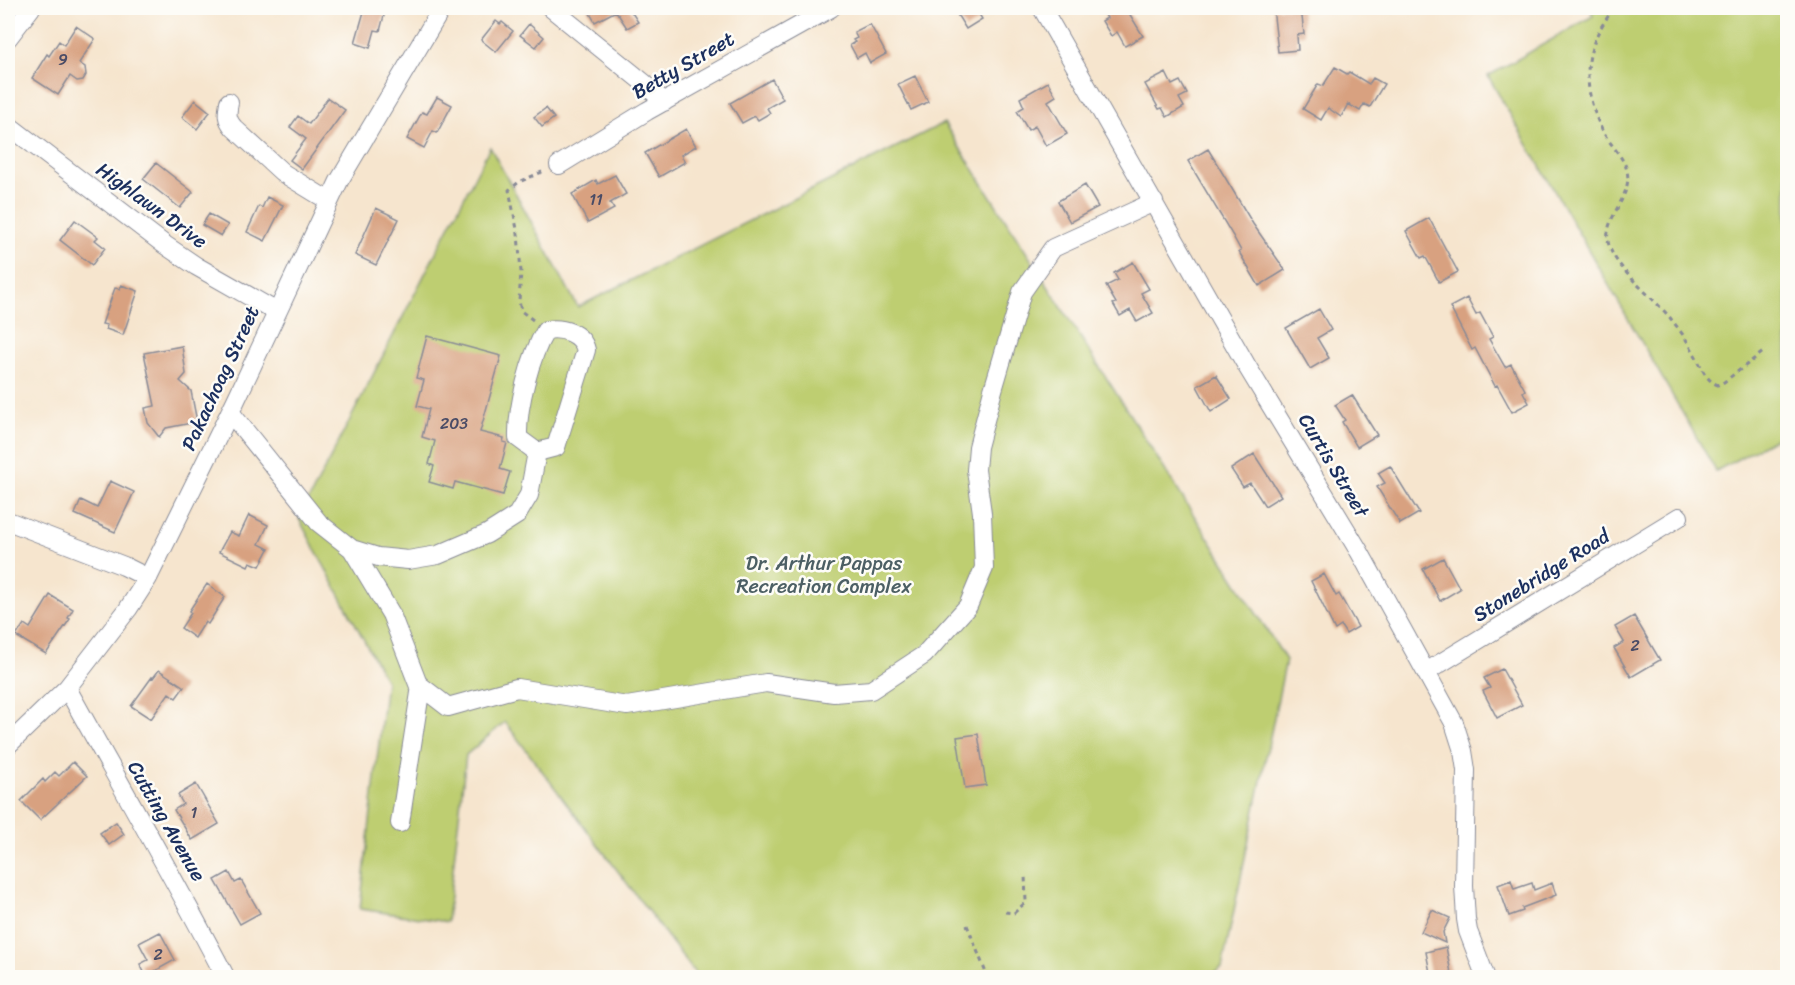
<svg xmlns="http://www.w3.org/2000/svg" width="1795" height="985" viewBox="0 0 1795 985" font-family="Sriracha,sans-serif">
<style>
.green{fill:#bece71;stroke:#6c7e68;stroke-width:1.5}
.building{fill:#d8a180}
.lines{fill:none;stroke-linecap:round;stroke-linejoin:round}
.minor-casing{stroke:#888a96;stroke-width:20}
.path{stroke:#888a96;stroke-width:3;stroke-dasharray:4.5 4.5;stroke-linecap:butt}
.minor{stroke:#fff;stroke-width:18}
.labels{text-anchor:middle;stroke-width:5;stroke-linejoin:round;paint-order:stroke}
.number-label{font-size:16px;fill:#4a4c66}
.street-label{font-size:20px;fill:#1b2f5e;stroke:#fdfcf7}
.park-label{font-size:20px;fill:#4c5f64;stroke:#fdfcf7}
</style>
<rect width="100%" height="100%" fill="#fdfcf7"/>
<filter id="ink" filterUnits="userSpaceOnUse"><feTurbulence type="fractalNoise" baseFrequency=".0167" numOctaves="2"/><feDisplacementMap in="SourceGraphic" scale="12" xChannelSelector="R" yChannelSelector="G"/><feConvolveMatrix kernelMatrix="1 2 1 2 8 2 1 2 1" color-interpolation-filters="sRGB"/></filter>
<filter id="wash" filterUnits="userSpaceOnUse"><feTurbulence type="fractalNoise" baseFrequency=".008" numOctaves="4" result="noise"/><feDisplacementMap in="SourceGraphic" scale="24" xChannelSelector="R" yChannelSelector="G"/><feGaussianBlur stdDeviation="1.35" result="paint"/><feColorMatrix in="noise" values="0 0 0 0 0 0 0 0 0 0 0 0 0 0 0 0 0 1.4 0 .05"/><feComposite in="paint" operator="in"/></filter>
<g filter="url(#wash)">
<rect width="100%" height="100%" fill="#f6e5ce"/>
<path class="green" d="M1590,8H1787V432L1716,471L1488,76L1593,16Z
M944,123L1286,660L1222,968L1206,978L698,977L505,722L466,755L447,922L360,909L386,681L299,519L490,147L578,307Z"/>
<g id="blocks">
<path class="building" d="M365,8H386L380,31L375,30L370,48L355,43Z
M587,8H629L638,22L627,28L616,11L595,22Z
M953,8H975L982,19L966,29Z
M1101,8H1126L1143,36L1125,46L1117,32L1111,36L1102,21L1107,18Z
M1273,8H1301L1304,34L1297,35L1298,50L1278,52Z
M496,21L500,24L502,22L513,31L496,52L481,40Z
M529,24L544,37L536,47L520,35Z
M870,24L886,54L870,63L865,53L857,58L850,45L855,42L853,40L857,38L854,32Z
M76,26L95,39L79,63L85,67L86,75L83,80L77,81L70,76L58,95L32,78L47,54L49,56L59,41L64,45Z
M1335,67L1347,74L1349,72L1369,84L1373,78L1384,84L1370,107L1364,104L1360,111L1348,104L1341,117L1328,108L1321,120L1303,109L1318,84L1323,86Z
M1166,73L1172,85L1180,81L1187,94L1179,98L1184,107L1167,117L1162,108L1159,109L1145,84Z
M915,76L928,102L911,110L898,84Z
M772,79L783,99L767,108L770,113L758,120L755,116L742,123L730,103Z
M1048,82L1056,96L1048,101L1067,134L1046,146L1035,126L1028,130L1017,111L1024,107L1020,98Z
M437,97L452,105L437,133L433,131L424,148L407,139L422,112L427,114Z
M328,98L345,110L302,169L290,160L306,139L290,127L298,116L309,124Z
M195,100L210,112L197,129L182,117Z
M546,108L554,118L542,127L534,117Z
M686,129L696,146L681,155L685,162L659,177L645,153Z
M1208,149L1253,224L1285,270L1259,286L1239,252L1241,251L1233,236L1188,161Z
M156,163L193,192L180,208L143,179Z
M615,175L626,194L610,203L614,209L588,223L572,194L596,180L598,184Z
M1085,185L1098,207L1070,222L1058,201Z
M267,197L283,205L265,241L247,232L259,206L262,208Z
M376,208L399,219L376,265L355,255Z
M209,214L228,225L221,236L202,225Z
M1429,218L1458,272L1439,282L1425,256L1421,258L1406,231Z
M75,220L98,237L95,240L105,248L92,265L60,240Z
M1133,262L1149,289L1141,293L1153,313L1137,322L1130,310L1120,316L1113,304L1116,303L1106,286L1118,280L1114,273Z
M121,285L138,291L123,335L106,329L107,325L102,324L115,288L120,289Z
M1467,298L1476,315L1480,313L1493,337L1489,339L1505,367L1511,364L1525,390L1523,392L1529,403L1512,412L1497,385L1495,386L1475,348L1472,350L1450,307Z
M1319,309L1331,330L1317,338L1329,358L1310,369L1286,328Z
M427,336L501,356L480,432L504,438L503,442L507,443L500,469L510,472L503,495L455,482L453,489L429,482L434,466L429,464L435,441L422,437L429,409L417,406L424,380L416,378Z
M182,346L186,374L180,381L191,391L197,422L166,428L159,437L148,423L145,408L155,406L144,353Z
M1216,375L1231,399L1211,412L1197,386Z
M1352,395L1377,435L1357,447L1342,422L1345,420L1335,405Z
M1254,454L1281,496L1265,506L1250,483L1243,487L1231,469Z
M1390,466L1419,513L1400,524L1377,487L1385,483L1378,473Z
M110,481L134,492L115,532L75,514L81,500L97,508Z
M249,515L268,525L259,544L269,549L260,566L250,562L248,566L219,552L230,532L239,536Z
M1443,558L1460,589L1440,601L1423,569Z
M1324,574L1336,596L1339,594L1358,627L1346,634L1341,626L1335,630L1311,581Z
M207,584L225,597L208,624L205,622L195,638L181,628L191,613L189,611Z
M50,595L73,609L68,618L70,619L46,654L16,636L24,624L30,628Z
M1634,616L1660,660L1631,677L1614,648L1624,642L1615,627Z
M1502,669L1522,705L1497,718L1483,691L1490,688L1484,678Z
M159,670L184,687L176,698L169,693L151,719L131,706L152,677L153,678Z
M978,734L986,785L965,788L957,737Z
M73,762L87,776L40,820L21,801L43,779L45,782L55,772L59,776Z
M196,784L219,824L192,840L174,810L183,804L178,795Z
M116,822L124,834L109,845L100,833Z
M229,872L235,883L241,880L260,913L240,924L215,880Z
M1511,880L1514,889L1532,883L1534,890L1552,883L1556,895L1522,908L1523,911L1509,916L1498,885Z
M1432,910L1450,918L1443,932L1445,943L1421,932Z
M160,932L175,960L146,976L140,964L148,960L139,943Z
M1446,947L1452,978H1431L1426,952Z"/>
</g>
</g>
<g filter="url(#ink)">
<use href="#blocks" fill-opacity="0" stroke="#888a96" stroke-width="1.5"/>
<g class="lines">
<defs>
<path id="minor" d="M551,8L644,83L664,102
M1042,8L1248,368L1359,551L1454,723L1463,751L1466,770L1464,886L1466,919L1468,931L1486,978
M8,38L31,8
M229,102C227,114 226,119 234,128L283,173L329,201
M8,125L165,245L196,266L277,312
M559,165L647,111L831,8
M230,412L319,523L352,549L378,557L408,560L438,555L487,534L517,515L529,495L537,452L518,438C517,407 530,356 546,330C562,327 582,333 586,350L556,447L537,452
M8,521L124,566L148,578
M352,549L391,614L418,684L448,707L517,688L627,706L766,683L834,693L871,690L924,655L968,606L984,568L982,513L976,470L978,447L993,390L1022,292L1053,248L1154,202
M1426,672L1679,517
M67,688C120,784 175,880 226,978
M8,745L67,688L128,609L148,578L235,402L339,181L442,8
M400,823L421,686"/>
</defs>
<use href="#minor" class="minor-casing"/>
<path class="path" d="M1613,8C1609,16 1603,23 1599,31C1581,65 1587,100 1603,132C1610,144 1625,159 1627,171C1633,196 1604,217 1608,241C1612,267 1654,297 1671,319C1679,329 1688,341 1694,353C1701,364 1704,380 1718,385L1724,382L1763,352
M533,320L521,311L519,301L521,272L518,234L509,190L519,182L544,171
M1005,912L1014,913L1026,902L1025,875
M967,925L988,978"/>
<use href="#minor" class="minor"/>
</g>
</g>
<g class="labels">
<g class="number-label">
<text x="63" y="65">9</text>
<text x="596" y="205">11</text>
<text x="454" y="429">203</text>
<text x="1635" y="651">2</text>
<text x="194" y="818">1</text>
<text x="158" y="960">2</text>
</g>
<g class="street-label">
<text transform="translate(683 65) rotate(-30)" y="7">Betty Street</text>
<text transform="translate(152 205) rotate(36)" y="7">Highlawn Drive</text>
<text transform="translate(220 378) rotate(-65)" y="7">Pakachoag Street</text>
<text transform="translate(1334 465) rotate(59)" y="7">Curtis Street</text>
<text transform="translate(1541 575) rotate(-32)" y="7">Stonebridge Road</text>
<text transform="translate(167 821) rotate(60)" y="7">Cutting Avenue</text>
</g>
<g class="park-label">
<text x="824" y="570">Dr. Arthur Pappas<tspan x="824" dy="23">Recreation Complex</tspan></text>
</g>
</g>
<rect width="1795" height="985" fill="none" stroke="#fdfcf7" stroke-width="30"/>
</svg>
